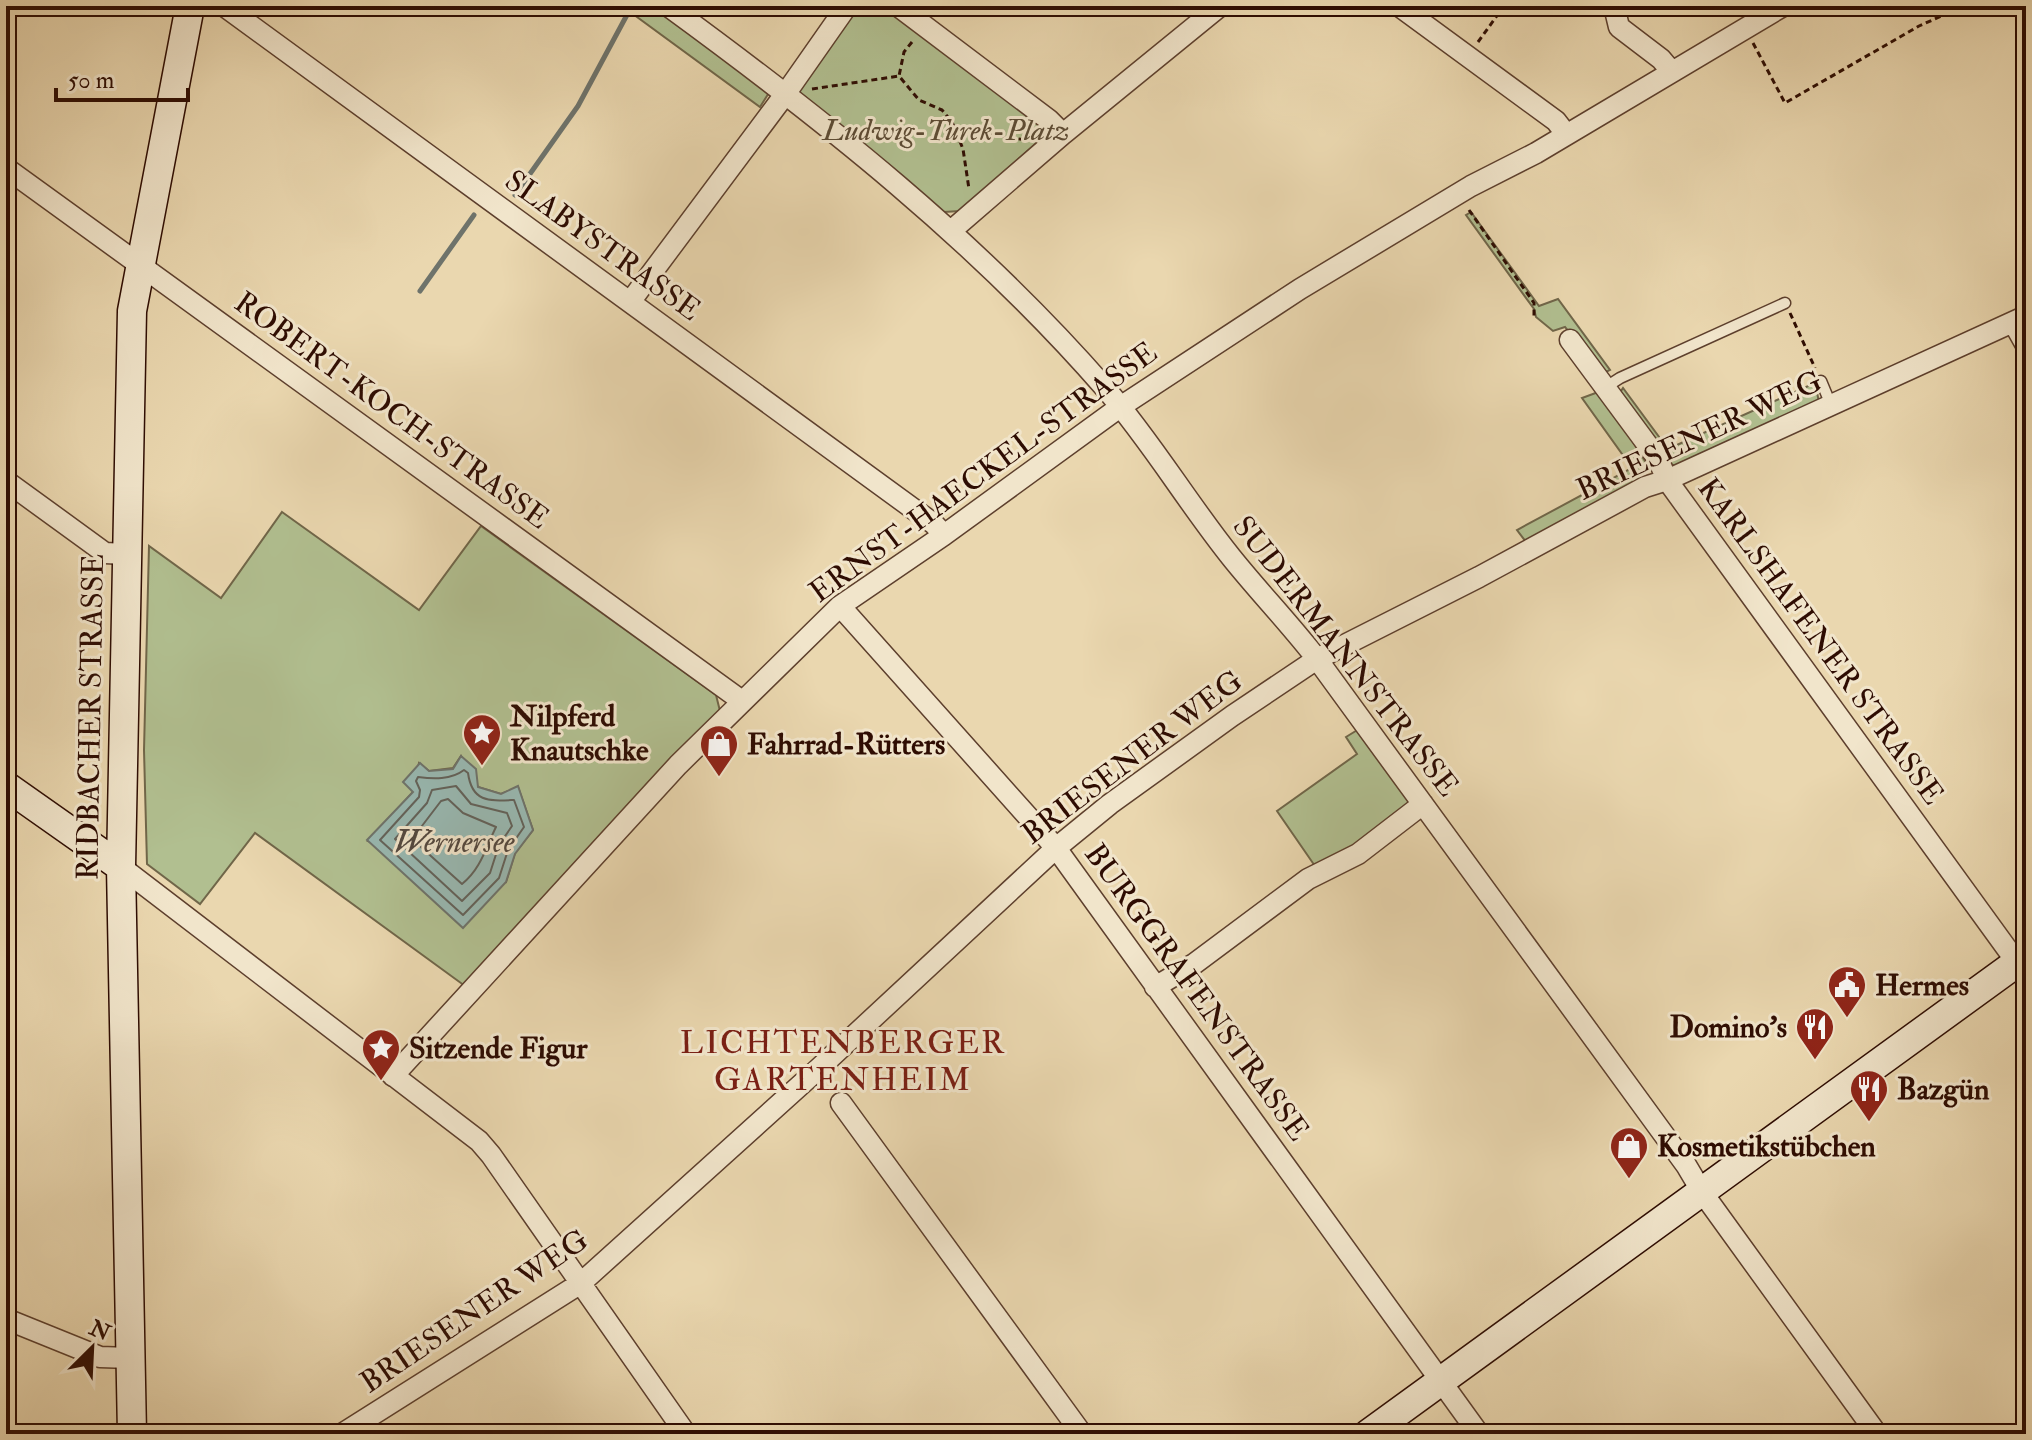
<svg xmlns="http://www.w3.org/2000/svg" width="2032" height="1440" viewBox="0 0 2032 1440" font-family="'IM FELL Double Pica',serif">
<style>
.green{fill:#b1bf90;stroke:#706649;stroke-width:2;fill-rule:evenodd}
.water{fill:#98b8b1;stroke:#6e736b;stroke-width:2}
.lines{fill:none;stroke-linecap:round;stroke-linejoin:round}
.shore{stroke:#63625a;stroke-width:2}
.stream{stroke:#6e736b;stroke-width:5}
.lane-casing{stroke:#5d3f2d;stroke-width:13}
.street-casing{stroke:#5d3f2d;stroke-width:23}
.secondary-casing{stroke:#2e0c02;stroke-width:31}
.path{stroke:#2e0c02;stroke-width:3;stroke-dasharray:6 4;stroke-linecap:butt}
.lane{stroke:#f1e5cb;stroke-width:10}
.street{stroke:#f1e5cb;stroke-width:20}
.secondary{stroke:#f1e5cb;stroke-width:28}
.labels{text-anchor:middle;stroke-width:6;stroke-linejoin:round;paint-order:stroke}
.park-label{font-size:30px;font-style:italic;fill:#5c4b34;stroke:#f1e5cb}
.street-label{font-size:30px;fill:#2e0c02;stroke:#f1e5cb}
.poi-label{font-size:30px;font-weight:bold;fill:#2e0c02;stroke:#f1e5cb;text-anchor:start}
.water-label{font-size:32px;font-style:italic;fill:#53483f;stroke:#f1e5cb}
.neighbourhood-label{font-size:32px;letter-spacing:2px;fill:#7a1f14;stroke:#f1e5cb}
</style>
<rect width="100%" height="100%" fill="#ead7af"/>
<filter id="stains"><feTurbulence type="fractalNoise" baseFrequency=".0025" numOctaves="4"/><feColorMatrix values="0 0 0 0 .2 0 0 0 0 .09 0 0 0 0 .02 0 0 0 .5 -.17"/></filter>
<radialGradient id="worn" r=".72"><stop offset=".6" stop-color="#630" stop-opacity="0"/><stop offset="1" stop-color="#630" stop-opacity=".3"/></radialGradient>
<path class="green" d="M622,6H654L770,91L760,107Z
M857,6H889L1052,129L960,211L944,212L798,91Z
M1471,212L1539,306L1558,299L1610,370L1602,374L1565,327L1553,331L1536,317L1534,309L1466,215Z
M1815,383L1819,402L1675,466L1666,461L1619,394L1623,388L1668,449Z
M1601,391L1645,461C1646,470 1645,474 1639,482L1526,542L1517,530L1632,468L1582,398Z
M282,512L419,610L481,526L716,695L720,711L657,773L465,986L255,833L200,904L147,864L144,750L149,546L221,598ZM461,756L478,787L501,794L518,787L533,830L515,853L506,882L368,841L413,792L419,763L429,771L453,768Z
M1359,729L1411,803L1402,814L1317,869L1277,811L1357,754L1346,737Z"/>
<path class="water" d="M461,756L476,769L478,787L501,794L518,786L533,830L515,854L506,882L463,928L367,840L413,792L403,782L420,763L429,771L453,769Z"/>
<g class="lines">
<path class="shore" d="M464,770L468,773C472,803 490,801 514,800L524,827L508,850L499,878L463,915L380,840L419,797L420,790L416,781L418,777C433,779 451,780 464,770Z
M456,786L471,804L507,813L512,826L499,845L490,873L462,901L395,839L427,803L432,790Z
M448,799L463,813L496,827C486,847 481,869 462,884L412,839L441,801Z"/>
<path class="stream" d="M515,195L578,106L628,13
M420,291L474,215"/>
<defs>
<path id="lane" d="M1821,381L1831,405
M1606,387L1620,378L1785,303"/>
<path id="street" d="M224,6L934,524L944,535
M668,6C824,120 977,241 1105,388C1151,441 1187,502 1231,557C1259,592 1290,624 1317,659L1686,1165L1702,1192L1877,1434
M898,6L1049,120L1063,134
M1399,6L1556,121L1566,134
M1614,6L1619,27L1661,59L1672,72
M6,168L742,701
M952,230L1063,134L1220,6
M630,302L786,93L847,6
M2013,322L2026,345
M1570,340L1658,459L1667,480L2026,975
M6,481L105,553L126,554
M840,606L1056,848L1479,1434
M121,867L479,1141L491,1155L686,1434
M1155,987L1194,964L1308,879L1358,854L1423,804
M393,1076L678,765L840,606L944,535L1120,407L1300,289L1471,186L1536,153L1783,6
M841,1103L1082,1434
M6,1319L100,1357L130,1358
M342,1434L581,1283L816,1071L1056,848L1110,804L1232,716L1317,659L1479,577L1645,487L1667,480L2026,316"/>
<path id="secondary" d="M6,786L121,867
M132,1434L121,867L132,311L190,6
M1368,1434L2026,956"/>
</defs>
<use href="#lane" class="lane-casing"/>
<use href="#street" class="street-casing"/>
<use href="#secondary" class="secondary-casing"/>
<path class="path" d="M912,42L904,52L899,76L919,100L942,110L952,122L963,149L969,189
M1478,42L1504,6
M1753,43L1785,103L1919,26L1964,6
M812,89L899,76
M959,133L987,134L1026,140
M1469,210L1534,303V319
M1790,313L1815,368"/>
<use href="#lane" class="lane"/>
<use href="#street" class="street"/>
<use href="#secondary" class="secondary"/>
</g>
<defs>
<symbol id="sight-pin" viewBox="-11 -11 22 30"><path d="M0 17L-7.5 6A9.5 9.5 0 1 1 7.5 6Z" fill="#8f2418" stroke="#f1e5cb"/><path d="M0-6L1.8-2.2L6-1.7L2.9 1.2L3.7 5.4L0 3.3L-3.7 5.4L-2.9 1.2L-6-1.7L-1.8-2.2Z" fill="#fff"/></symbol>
<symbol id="shop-pin" viewBox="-11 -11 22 30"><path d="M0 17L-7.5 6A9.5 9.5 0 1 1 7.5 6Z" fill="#8f2418" stroke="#f1e5cb"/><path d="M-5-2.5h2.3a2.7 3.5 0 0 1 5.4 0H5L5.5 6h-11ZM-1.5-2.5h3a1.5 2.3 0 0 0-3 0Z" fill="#fff"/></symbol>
<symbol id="civic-pin" viewBox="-11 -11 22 30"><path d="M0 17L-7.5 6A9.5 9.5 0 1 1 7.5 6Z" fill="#8f2418" stroke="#f1e5cb"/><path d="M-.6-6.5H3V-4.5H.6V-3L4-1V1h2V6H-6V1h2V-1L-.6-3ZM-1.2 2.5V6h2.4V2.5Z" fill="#fff"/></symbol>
<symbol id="restaurant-pin" viewBox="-11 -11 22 30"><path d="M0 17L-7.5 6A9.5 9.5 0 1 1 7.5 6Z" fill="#8f2418" stroke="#f1e5cb"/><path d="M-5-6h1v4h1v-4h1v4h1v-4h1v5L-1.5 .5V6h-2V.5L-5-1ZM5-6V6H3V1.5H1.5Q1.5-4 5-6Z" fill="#fff"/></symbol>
</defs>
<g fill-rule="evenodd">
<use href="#sight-pin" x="460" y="711" width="44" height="60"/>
<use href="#shop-pin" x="697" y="722" width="44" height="60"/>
<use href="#civic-pin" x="1825" y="963" width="44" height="60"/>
<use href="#restaurant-pin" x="1793" y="1005" width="44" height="60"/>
<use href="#sight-pin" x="359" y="1026" width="44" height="60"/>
<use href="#restaurant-pin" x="1847" y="1067" width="44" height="60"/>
<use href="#shop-pin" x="1607" y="1124" width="44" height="60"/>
</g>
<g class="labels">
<g class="park-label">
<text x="946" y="140">Ludwig-Turek-Platz</text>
</g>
<g class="street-label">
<text transform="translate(603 245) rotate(36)" y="10">SLABYSTRASSE</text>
<text transform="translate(392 410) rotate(36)" y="10">ROBERT-KOCH-STRASSE</text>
<text transform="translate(1699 435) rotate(-25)" y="10">BRIESENER WEG</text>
<text transform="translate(983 472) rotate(-36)" y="10">ERNST-HAECKEL-STRASSE</text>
<text transform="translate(1821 641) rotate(54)" y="10">KARLSHAFENER STRASSE</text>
<text transform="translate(1346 656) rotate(52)" y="10">SUDERMANNSTRASSE</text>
<text transform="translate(90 717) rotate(-89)" y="10">RIDBACHER STRASSE</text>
<text transform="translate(1132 757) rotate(-37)" y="10">BRIESENER WEG</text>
<text transform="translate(1197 992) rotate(54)" y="10">BURGGRAFENSTRASSE</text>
<text transform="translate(474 1311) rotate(-34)" y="10">BRIESENER WEG</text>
</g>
<g class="poi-label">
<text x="510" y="726">Nilpferd<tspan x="510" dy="34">Knautschke</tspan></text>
<text x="747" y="754">Fahrrad-Rütters</text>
<text x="1875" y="995">Hermes</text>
<text x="1787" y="1037" text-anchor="end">Domino’s</text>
<text x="409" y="1058">Sitzende Figur</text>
<text x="1897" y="1099">Bazgün</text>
<text x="1657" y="1156">Kosmetikstübchen</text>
</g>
<g class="water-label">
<text x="454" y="852">Wernersee</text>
</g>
<g class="neighbourhood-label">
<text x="843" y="1053">LICHTENBERGER<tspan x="843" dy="37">GARTENHEIM</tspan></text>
</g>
</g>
<rect width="2032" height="1440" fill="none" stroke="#ead7af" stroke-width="32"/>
<rect x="8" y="8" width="2016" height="1424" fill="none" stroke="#2e0c02" stroke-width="4"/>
<rect x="16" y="16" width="2000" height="1408" fill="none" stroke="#2e0c02" stroke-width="2"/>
<g transform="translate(92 1348) rotate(24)" stroke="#f1e5cb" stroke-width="6" paint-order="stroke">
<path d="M0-6L14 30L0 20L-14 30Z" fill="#2e0c02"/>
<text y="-12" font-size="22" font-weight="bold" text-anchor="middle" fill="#2e0c02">N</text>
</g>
<path d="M56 88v12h132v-12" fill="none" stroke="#2e0c02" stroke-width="4"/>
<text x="68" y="88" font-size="24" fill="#2e0c02" stroke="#f1e5cb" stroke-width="6" paint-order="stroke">50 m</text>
<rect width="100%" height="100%" filter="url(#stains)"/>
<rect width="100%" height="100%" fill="url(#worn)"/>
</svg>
